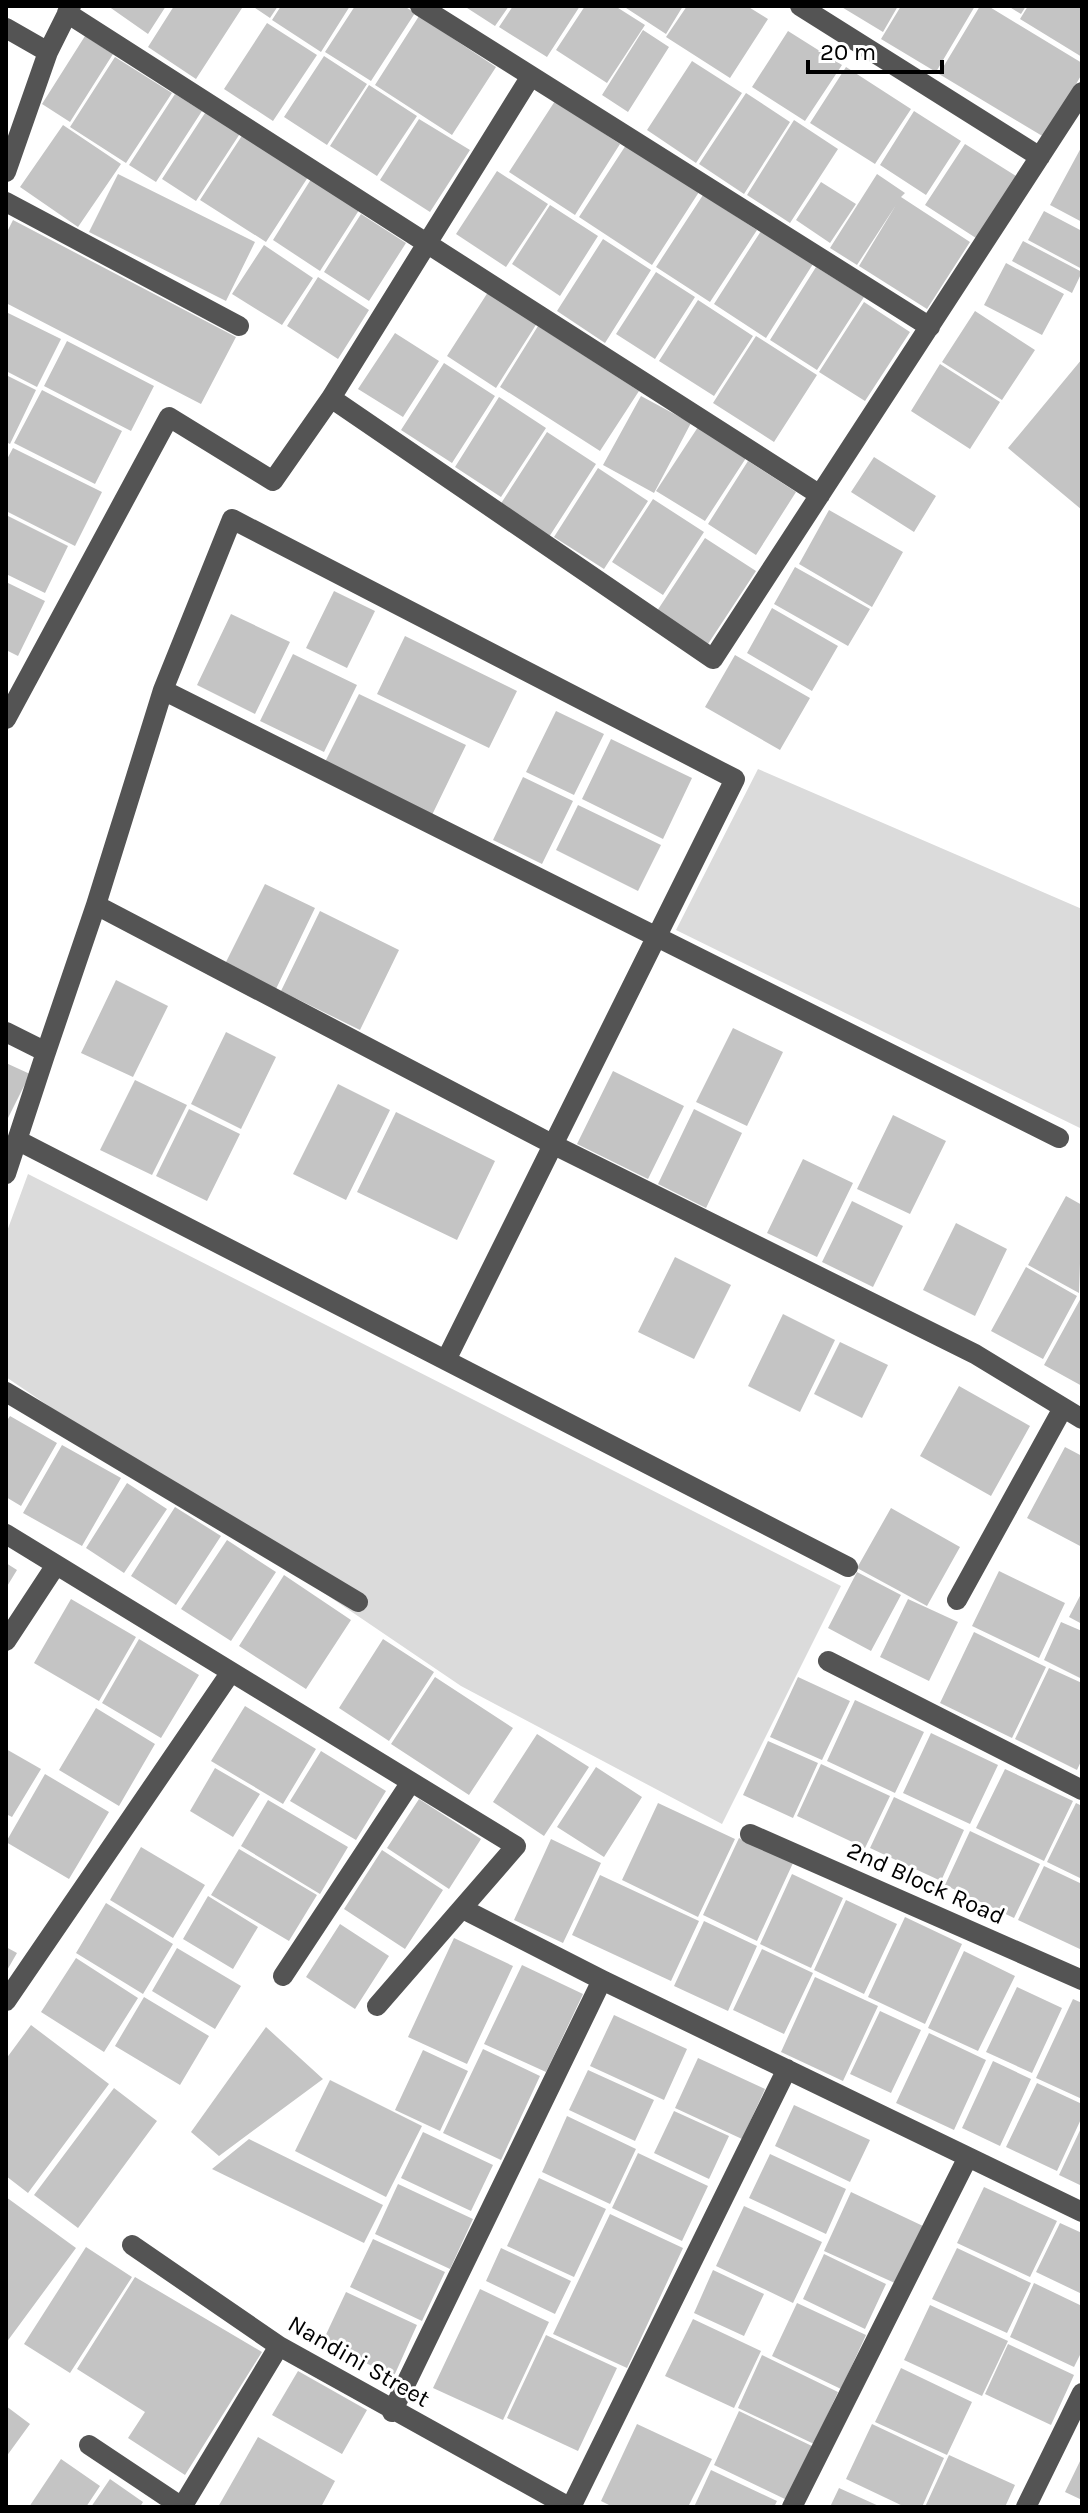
<svg xmlns="http://www.w3.org/2000/svg" width="1088" height="2513" viewBox="0 0 1088 2513" font-family="Karla,sans-serif">
<style>
.green{fill:#dbdbdb}
.building{fill:#c4c4c4}
.lines{fill:none;stroke-linecap:round;stroke-linejoin:round}
.minor{stroke:#545454;stroke-width:20}
.labels{text-anchor:middle;stroke-width:6;stroke-linejoin:round;paint-order:stroke}
.street-label{font-size:24px;fill:#000;stroke:#fff}
</style>
<rect width="100%" height="100%" fill="#fff"/>
<path class="green" d="M758,769L1082,909V1129L676,930Z
M28,1174L841,1586L722,1824L461,1686L6,1377V1234Z"/>
<path class="building" d="M108,6H166L148,34Z
M174,6L242,8L196,79L148,47Z
M252,6H278L270,18Z
M281,6H350L321,52L272,20Z
M355,6H404L415,13L371,81L325,52Z
M464,6H509L495,26Z
M513,6H580L547,57L499,27Z
M585,6H615L645,25L607,83L556,50Z
M623,6H683L666,34Z
M687,6H747L768,19L730,78L666,37Z
M840,6H898L883,32Z
M901,6H975L936,72L881,39Z
M980,6H988L1082,63V74L1044,137L939,74Z
M1008,6H1026L1021,14Z
M1028,6H1082V57L1020,19Z
M419,16L496,67L452,135L375,85Z
M267,23L317,55L273,121L224,89Z
M643,30L669,47L628,112L602,95Z
M788,31L842,65L805,121L752,87Z
M85,36L113,54L70,122L42,104Z
M324,56L367,84L327,145L284,117Z
M115,57L172,93L126,163L70,127Z
M692,61L742,93L696,163L647,130Z
M846,67L911,109L875,164L810,123Z
M369,85L417,116L377,176L330,146Z
M746,93L790,122L744,194L699,164Z
M175,94L202,111L156,182L129,165Z
M555,101L620,144L575,215L509,172Z
M207,110L241,132L196,201L162,179Z
M914,111L961,141L926,195L880,165Z
M419,119L470,150L430,212L380,180Z
M794,120L838,149L790,223L747,195Z
M63,125L121,164L78,227L20,187Z
M245,131L310,174L266,242L200,200Z
M965,144L1019,178L979,240L925,205Z
M626,145L699,192L652,265L579,217Z
M1082,146V222L1050,205Z
M497,171L548,204L506,267L456,234Z
M118,174L255,242L226,301L89,232Z
M877,174L905,193L901,197L970,242L927,309L859,266L896,205L857,265L830,248Z
M313,176L361,207L320,271L273,240Z
M821,182L856,204L830,243L796,220Z
M703,195L757,230L710,302L656,267Z
M550,205L598,236L560,296L512,264Z
M1044,211L1082,231V269L1028,240Z
M361,214L406,243L369,301L324,272Z
M13,220L236,337L201,404L6,303V234Z
M761,231L813,264L766,338L714,304Z
M603,239L651,270L605,343L557,311Z
M1023,241L1082,272L1072,293L1012,261Z
M264,245L313,278L282,325L232,294Z
M1006,263L1064,294L1042,335L984,305Z
M816,267L864,297L817,370L770,340Z
M656,272L695,297L655,359L616,334Z
M318,277L369,310L338,359L287,326Z
M490,289L539,320L496,388L447,356Z
M698,300L753,336L714,396L659,361Z
M864,302L910,332L865,401L819,372Z
M975,311L1035,350L1002,400L942,362Z
M6,312L61,339L37,387L6,371Z
M538,326L639,391L600,451L500,387Z
M395,333L439,361L403,417L358,389Z
M756,336L817,375L774,442L713,403Z
M67,341L154,386L131,431L44,386Z
M1082,359V510L1008,448Z
M444,363L495,396L452,463L401,430Z
M940,364L1000,402L970,449L911,411Z
M6,375L36,390L10,444L6,442Z
M42,390L122,431L95,484L14,443Z
M641,396L691,423L654,493L603,465Z
M499,397L546,428L501,497L455,467Z
M698,427L746,458L705,521L656,491Z
M547,432L596,464L549,537L500,505Z
M13,448L102,492L75,546L6,511V461Z
M874,457L936,496L914,532L851,492Z
M748,461L796,492L756,555L708,524Z
M598,468L648,501L604,569L554,537Z
M653,499L704,532L663,595L612,562Z
M829,510L903,552L872,607L799,564Z
M6,515L68,546L45,593L6,574Z
M705,538L756,571L708,644L657,611Z
M795,567L870,609L848,646L774,604Z
M6,582L45,601L18,656L6,650Z
M334,591L375,611L347,668L306,648Z
M772,608L838,646L812,691L747,653Z
M231,614L290,642L255,714L197,685Z
M405,636L517,691L489,748L377,694Z
M293,654L357,685L324,752L260,721Z
M735,655L810,698L780,750L705,707Z
M359,694L466,745L432,815L325,762Z
M556,711L604,734L574,795L526,772Z
M611,739L692,778L663,839L582,799Z
M523,777L573,801L542,864L493,840Z
M578,805L661,845L638,891L556,850Z
M265,884L315,908L275,991L224,966Z
M320,911L399,950L360,1030L281,991Z
M116,980L168,1006L133,1077L81,1053Z
M733,1028L783,1052L747,1126L696,1102Z
M226,1032L276,1057L241,1129L191,1104Z
M6,1063L30,1074L6,1122Z
M613,1071L684,1106L648,1179L577,1144Z
M135,1080L187,1105L152,1175L100,1150Z
M338,1084L390,1110L346,1200L293,1174Z
M189,1109L240,1134L207,1201L156,1176Z
M694,1109L742,1133L706,1208L658,1184Z
M396,1112L495,1161L457,1240L357,1192Z
M893,1115L946,1141L910,1214L857,1189Z
M803,1159L853,1183L817,1257L767,1233Z
M1066,1196L1082,1205L1079,1293L1028,1265Z
M852,1201L903,1226L873,1287L822,1262Z
M956,1223L1007,1249L975,1316L923,1290Z
M675,1257L731,1285L694,1359L638,1332Z
M1026,1267L1077,1296L1043,1359L991,1331Z
M1082,1296V1386L1044,1365Z
M783,1314L835,1340L800,1412L748,1386Z
M840,1342L888,1365L862,1418L814,1394Z
M959,1386L1030,1426L991,1496L920,1456Z
M10,1416L57,1443L21,1506L6,1497V1422Z
M62,1445L121,1478L82,1546L23,1513Z
M1065,1447L1082,1456V1547L1027,1518Z
M127,1483L167,1509L124,1573L86,1548Z
M175,1507L221,1536L176,1605L131,1576Z
M891,1508L960,1547L927,1606L857,1568Z
M227,1540L276,1572L231,1641L181,1609Z
M6,1563L17,1570L6,1588Z
M999,1571L1065,1603L1039,1658L972,1626Z
M857,1572L901,1595L871,1651L828,1628Z
M284,1575L351,1620L306,1689L239,1646Z
M1082,1592V1624L1069,1617Z
M71,1599L136,1637L99,1701L34,1663Z
M908,1599L958,1622L929,1681L880,1657Z
M1061,1622L1082,1631V1679L1044,1660Z
M974,1632L1046,1667L1012,1738L940,1703Z
M139,1639L199,1675L161,1738L102,1703Z
M383,1639L434,1672L389,1741L339,1708Z
M1049,1668L1082,1683V1759L1077,1770L1015,1739Z
M435,1677L513,1728L469,1795L391,1744Z
M798,1677L850,1701L822,1760L770,1737Z
M855,1700L924,1732L895,1793L827,1761Z
M245,1706L316,1749L283,1804L211,1761Z
M96,1708L155,1744L119,1806L59,1770Z
M931,1733L998,1765L970,1824L903,1793Z
M537,1734L589,1767L544,1836L493,1802Z
M768,1741L818,1763L793,1818L743,1795Z
M6,1749L41,1769L12,1817L6,1814Z
M321,1751L386,1791L356,1840L290,1801Z
M821,1764L890,1796L865,1848L797,1816Z
M596,1767L642,1797L604,1857L557,1827Z
M215,1768L260,1794L233,1837L190,1811Z
M1005,1769L1073,1801L1044,1861L976,1828Z
M45,1774L109,1812L69,1879L6,1842Z
M894,1797L964,1830L941,1881L870,1848Z
M419,1799L481,1839L449,1889L387,1848Z
M268,1800L348,1847L320,1894L241,1846Z
M658,1803L735,1839L698,1917L622,1880Z
M1076,1803L1082,1806V1879L1047,1862Z
M970,1831L1040,1864L1014,1918L945,1885Z
M739,1838L793,1863L757,1941L703,1915Z
M551,1839L601,1863L563,1943L514,1920Z
M141,1847L205,1885L173,1938L110,1900Z
M239,1849L317,1895L289,1941L211,1895Z
M382,1850L443,1890L405,1949L344,1909Z
M1044,1866L1082,1884V1950L1018,1920Z
M792,1874L843,1898L811,1968L760,1944Z
M600,1875L699,1921L671,1981L572,1935Z
M208,1896L258,1927L233,1969L183,1939Z
M846,1900L897,1924L864,1994L814,1970Z
M106,1903L173,1944L143,1994L76,1953Z
M905,1917L962,1944L925,2024L868,1997Z
M704,1921L757,1946L728,2011L674,1986Z
M340,1924L389,1956L355,2009L306,1977Z
M454,1938L513,1966L467,2064L408,2037Z
M6,1947L17,1953L6,1972Z
M177,1948L241,1986L215,2029L152,1991Z
M762,1949L813,1973L784,2034L733,2010Z
M964,1951L1015,1976L978,2051L928,2028Z
M76,1958L138,1998L104,2052L41,2012Z
M522,1965L583,1994L546,2072L484,2044Z
M815,1977L878,2006L843,2081L781,2052Z
M1017,1987L1062,2008L1032,2073L986,2052Z
M144,1997L209,2036L180,2085L115,2046Z
M1073,1999L1082,2003V2099L1036,2078Z
M880,2011L921,2030L891,2093L850,2074Z
M614,2015L687,2049L664,2100L590,2066Z
M31,2025L109,2084L28,2193L6,2176V2059Z
M266,2027L323,2079L219,2156L191,2132Z
M929,2033L986,2060L954,2130L896,2103Z
M483,2049L540,2076L501,2160L443,2133Z
M423,2050L468,2071L440,2131L395,2110Z
M698,2058L765,2089L742,2139L675,2108Z
M993,2061L1031,2079L1000,2146L962,2128Z
M588,2070L654,2100L635,2141L569,2110Z
M330,2080L422,2126L386,2197L295,2151Z
M1037,2083L1082,2104V2117L1057,2171L1006,2147Z
M114,2088L157,2121L78,2228L34,2195Z
M794,2105L870,2140L850,2182L775,2146Z
M674,2111L729,2136L709,2179L654,2153Z
M567,2116L636,2149L610,2204L542,2172Z
M1082,2126V2186L1059,2175Z
M423,2132L493,2165L471,2211L401,2178Z
M249,2139L383,2205L364,2243L212,2169Z
M638,2153L708,2186L682,2241L612,2208Z
M770,2154L846,2189L826,2234L749,2198Z
M539,2178L606,2209L574,2277L507,2246Z
M398,2184L473,2219L450,2269L375,2234Z
M984,2187L1057,2221L1030,2277L957,2243Z
M851,2192L923,2226L897,2284L824,2251Z
M6,2197L76,2248L6,2343Z
M744,2206L822,2242L793,2303L716,2266Z
M610,2214L683,2248L627,2368L553,2334Z
M1060,2223L1082,2233V2294L1036,2272Z
M373,2239L445,2272L422,2321L350,2287Z
M86,2247L132,2277L70,2373L24,2344Z
M501,2248L571,2281L555,2314L486,2281Z
M957,2248L1031,2283L1007,2333L932,2299Z
M824,2254L886,2284L865,2329L803,2299Z
M713,2270L764,2294L744,2336L694,2313Z
M135,2277L262,2352L185,2475L128,2438L145,2412L77,2369Z
M1034,2283L1082,2306V2351L1074,2367L1010,2337Z
M480,2289L549,2322L503,2420L433,2388Z
M346,2292L417,2325L394,2376L322,2343Z
M797,2303L866,2335L841,2389L772,2356Z
M930,2305L1008,2341L982,2396L904,2360Z
M693,2319L761,2351L734,2408L665,2376Z
M546,2335L617,2368L578,2451L507,2418Z
M1008,2344L1074,2375L1051,2425L985,2394Z
M762,2355L838,2392L814,2444L738,2408Z
M901,2368L972,2402L947,2455L875,2422Z
M298,2371L367,2410L342,2454L272,2415Z
M6,2406L30,2424L6,2457Z
M739,2411L814,2447L789,2501L714,2465Z
M637,2424L712,2459L688,2507H613L601,2501Z
M872,2424L944,2458L922,2507H905L846,2479Z
M258,2437L335,2481L321,2507H218Z
M949,2455L1015,2485L1005,2507H925Z
M1082,2457V2500L1065,2492Z
M61,2459L100,2486L86,2507H29Z
M711,2470L777,2501L774,2507H694Z
M110,2479L143,2502L140,2507H91Z
M839,2488L881,2507H830Z"/>
<g class="lines">
<path class="minor" d="M420,6L930,327
M800,6L1040,157
M67,13L820,495
M6,28L48,52
M6,172L48,52L71,6
M6,202L239,326
M331,398L713,659L1082,92
M163,690L1059,1138
M6,719L169,417L273,481L331,398L531,76
M96,905L163,690L232,519L735,779L446,1360
M6,1032L46,1052L96,905L554,1145L975,1354L1082,1419
M19,1141L848,1567
M6,1174L46,1052
M6,1392L358,1602
M6,1534L516,1846L377,2006
M957,1600L1063,1408
M6,1641L56,1565
M828,1661L1082,1790
M750,1834L1082,1980
M463,1909L602,1980L1082,2212
M283,1976L411,1782
M6,2001L231,1672
M132,2245L279,2346L569,2507
M392,2412L602,1980
M89,2445L182,2507L279,2346
M571,2507L787,2069
M792,2507L968,2157
M1026,2507L1082,2393"/>
</g>
<g class="labels">
<g class="street-label">
<text transform="translate(926 1883) rotate(24)" y="8">2nd Block Road</text>
<text transform="translate(359 2361) rotate(30)" y="8">Nandini Street</text>
</g>
</g>
<rect width="1088" height="2513" fill="none" stroke="#000000" stroke-width="16"/>
<path d="M808 60v12h134v-12" fill="none" stroke="#000000" stroke-width="4"/>
<text x="820" y="60" font-size="24" fill="#000000" stroke="#ffffff" stroke-width="6" paint-order="stroke">20 m</text>
</svg>
